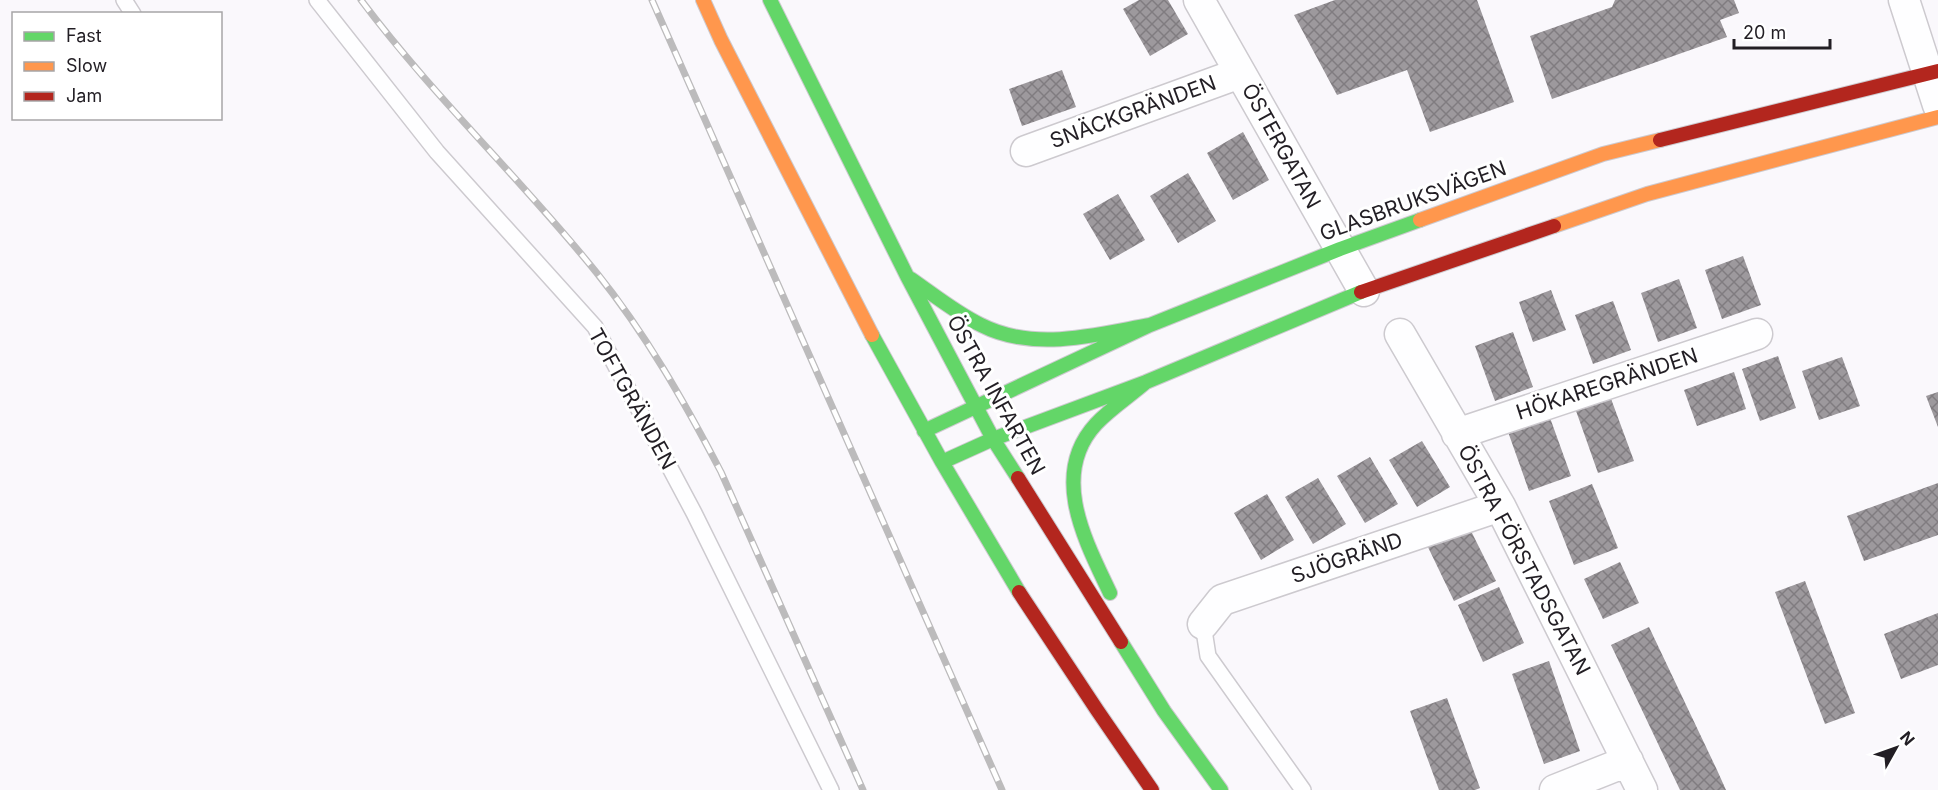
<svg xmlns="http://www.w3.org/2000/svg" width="1938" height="790" viewBox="0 0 1938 790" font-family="Inter,sans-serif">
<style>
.building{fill:url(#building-cross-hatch)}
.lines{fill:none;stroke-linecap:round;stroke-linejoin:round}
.lane-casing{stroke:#cdcacf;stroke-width:18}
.street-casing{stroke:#cdcacf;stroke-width:33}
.fast-casing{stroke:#cdcacf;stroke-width:16}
.slow-casing{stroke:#cdcacf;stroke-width:16}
.jam-casing{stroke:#cdcacf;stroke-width:16}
.lane{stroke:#fefeff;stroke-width:15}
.street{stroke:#fefeff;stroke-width:30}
.fast{stroke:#63d668;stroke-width:14}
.slow{stroke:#ff974d;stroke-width:14}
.jam{stroke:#b3261e;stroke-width:14}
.rail-casing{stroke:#bcbbbc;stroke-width:7}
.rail{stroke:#fff;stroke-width:4.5;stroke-dasharray:14;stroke-linecap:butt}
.labels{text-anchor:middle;stroke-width:6;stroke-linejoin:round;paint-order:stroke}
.street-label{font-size:21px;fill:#221e24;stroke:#fff}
</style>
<defs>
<pattern id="building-cross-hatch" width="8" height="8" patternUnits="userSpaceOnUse" patternTransform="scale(1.5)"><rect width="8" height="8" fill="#9d999d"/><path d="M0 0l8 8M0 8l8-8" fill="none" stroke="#807c80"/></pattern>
</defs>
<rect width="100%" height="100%" fill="#faf8fc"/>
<path class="building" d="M1139,0H1168L1188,34L1150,56L1123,9Z
M1335,0H1477L1514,102L1430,132L1407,70L1337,95L1294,15Z
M1615,0H1734L1739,13L1720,20L1727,37L1552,99L1530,36L1612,7Z
M1062,70L1076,107L1022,126L1009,89Z
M1243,132L1269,180L1233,200L1207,153Z
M1188,173L1216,221L1178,243L1150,196Z
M1118,194L1145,240L1110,260L1083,214Z
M1743,256L1761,305L1722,319L1705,270Z
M1679,279L1697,328L1658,342L1641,293Z
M1551,290L1566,330L1533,342L1519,302Z
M1613,301L1631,350L1593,364L1575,315Z
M1513,332L1533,387L1495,401L1475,346Z
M1778,356L1796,408L1760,421L1742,369Z
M1842,357L1860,406L1819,420L1802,371Z
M1734,372L1746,409L1697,426L1684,390Z
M1938,392V427L1926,396Z
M1610,396L1634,461L1598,473L1575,408Z
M1549,415L1571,476L1529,491L1507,429Z
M1422,441L1450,487L1417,507L1389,460Z
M1370,457L1398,504L1365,523L1337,476Z
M1318,478L1346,524L1313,544L1285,497Z
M1938,483V535L1864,561L1847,516Z
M1592,484L1618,548L1574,565L1549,501Z
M1267,494L1294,540L1261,560L1234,513Z
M1467,523L1496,581L1454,601L1426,543Z
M1620,562L1639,603L1603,619L1584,579Z
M1805,581L1855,713L1825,724L1775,592Z
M1499,587L1524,643L1483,662L1458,605Z
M1938,613V665L1901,679L1884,634Z
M1649,627L1717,770L1726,790H1680L1611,645Z
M1549,661L1580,751L1544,764L1512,674Z
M1447,698L1480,788L1475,790H1439L1410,711Z"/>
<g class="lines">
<defs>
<path id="lane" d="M124,0L133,14
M317,0L437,152L595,327L694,513L831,790
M1203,624L1208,656L1303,790"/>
<path id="street" d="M1199,0L1364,291
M1904,0L1938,105
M1026,151L1240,73
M1400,334L1500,506L1642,790
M1457,434L1757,334
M1203,624L1222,600L1500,506
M1555,790L1628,761"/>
<path id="fast" d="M770,0L907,276L993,439L1018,478
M911,279C934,295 956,313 981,325C1034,352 1094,335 1150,325
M872,335L942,462L1019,592
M924,431L1150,325L1340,249L1420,220
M942,462L993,439L1146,382L1361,292
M1110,593C1086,542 1049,475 1096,424C1111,408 1130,396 1146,382
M1121,642L1164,711L1221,790"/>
<path id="slow" d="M703,0L721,40L872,335
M1420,220L1603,154L1660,140
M1554,226L1647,194L1938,117"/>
<path id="jam" d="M1660,140L1938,71
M1361,292L1554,226
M1018,478L1121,642
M1019,592L1097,710L1152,790"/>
</defs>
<use href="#lane" class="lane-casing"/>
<use href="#street" class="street-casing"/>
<use href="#fast" class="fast-casing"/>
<use href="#slow" class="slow-casing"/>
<use href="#jam" class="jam-casing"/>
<use href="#lane" class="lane"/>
<use href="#street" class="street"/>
<use href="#fast" class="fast"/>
<use href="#slow" class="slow"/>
<use href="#jam" class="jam"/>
<defs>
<path id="rail" d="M361,0C433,96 521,179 596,272C646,334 685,403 721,472L863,790
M652,0L1002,790"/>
</defs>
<use href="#rail" class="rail-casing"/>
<use href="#rail" class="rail"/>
</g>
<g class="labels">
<g class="street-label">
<text transform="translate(1133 112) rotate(-20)" y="7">SNÄCKGRÄNDEN</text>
<text transform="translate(1281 146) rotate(61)" y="7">ÖSTERGATAN</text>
<text transform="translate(1413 201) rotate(-20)" y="7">GLASBRUKSVÄGEN</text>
<text transform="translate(1607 384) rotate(-18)" y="7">HÖKAREGRÄNDEN</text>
<text transform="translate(996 395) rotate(61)" y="7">ÖSTRA INFARTEN</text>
<text transform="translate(632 399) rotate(61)" y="7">TOFTGRÄNDEN</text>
<text transform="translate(1347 558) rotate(-19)" y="7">SJÖGRÄND</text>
<text transform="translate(1524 560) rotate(62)" y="7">ÖSTRA FÖRSTADSGATAN</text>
</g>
</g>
<rect x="12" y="12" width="210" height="108" fill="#ffffff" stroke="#a7a5a7" stroke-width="1.5"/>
<rect x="24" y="32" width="30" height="9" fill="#63d668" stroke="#a7a5a7" stroke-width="1.5"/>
<text x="66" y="42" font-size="18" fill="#221e24">Fast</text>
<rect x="24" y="62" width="30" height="9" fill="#ff974d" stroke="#a7a5a7" stroke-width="1.5"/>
<text x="66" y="72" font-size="18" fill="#221e24">Slow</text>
<rect x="24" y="92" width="30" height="9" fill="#b3261e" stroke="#a7a5a7" stroke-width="1.5"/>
<text x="66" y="102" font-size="18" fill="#221e24">Jam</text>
<g transform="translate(1896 748) rotate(50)" stroke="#ffffff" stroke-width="4.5" paint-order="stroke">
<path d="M0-4.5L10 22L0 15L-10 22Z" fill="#221e24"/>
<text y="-9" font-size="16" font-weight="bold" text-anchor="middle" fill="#221e24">N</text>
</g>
<path d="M1734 39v9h96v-9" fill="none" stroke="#221e24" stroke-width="3"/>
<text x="1743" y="39" font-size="18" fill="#221e24" stroke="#ffffff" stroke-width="4.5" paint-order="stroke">20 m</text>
</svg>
